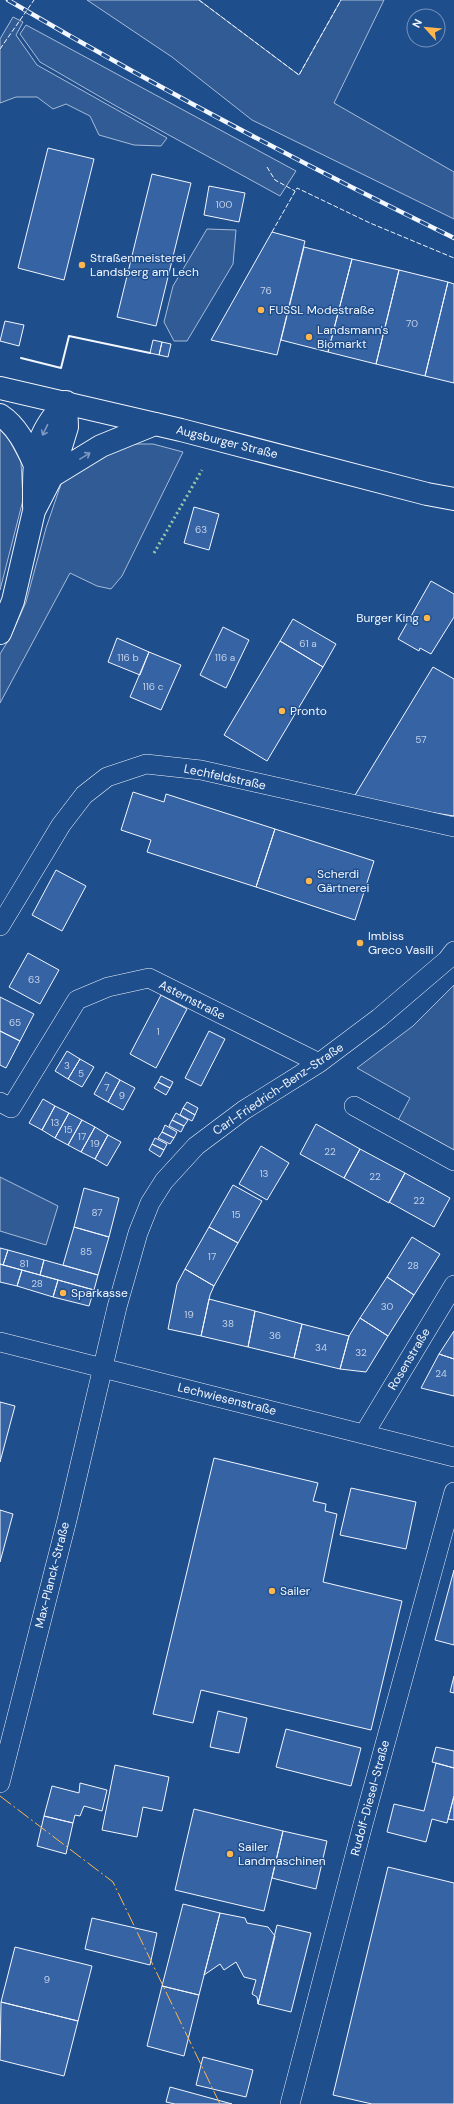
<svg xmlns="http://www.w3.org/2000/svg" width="454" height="2104" viewBox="0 0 454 2104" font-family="'DM Sans',sans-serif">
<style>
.green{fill:#305b95;stroke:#a8bbd7}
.building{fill:#3563a3;stroke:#f2f6ff}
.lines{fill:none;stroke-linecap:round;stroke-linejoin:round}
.minor-casing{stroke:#f2f6ff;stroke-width:20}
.major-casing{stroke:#f2f6ff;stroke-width:24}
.highway-casing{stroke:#f2f6ff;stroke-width:24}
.minor{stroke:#1f4e8c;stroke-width:19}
.major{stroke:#1f4e8c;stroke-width:22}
.highway{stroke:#1f4e8c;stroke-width:22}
.rail-casing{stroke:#f2f6ff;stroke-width:4.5}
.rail{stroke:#1f4e8c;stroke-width:3;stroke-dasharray:9;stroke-linecap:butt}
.hedge{stroke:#97c8a6;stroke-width:3;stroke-dasharray:2 3;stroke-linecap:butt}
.fence{stroke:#f2f6ff;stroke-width:1;stroke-dasharray:5 2;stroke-linecap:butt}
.wall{stroke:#f2f6ff;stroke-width:2}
.power{stroke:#ffb74d;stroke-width:1;stroke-dasharray:14 3 2 3;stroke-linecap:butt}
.oneway{stroke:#7e9ac0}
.poi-dot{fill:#ffb74d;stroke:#1f4e8c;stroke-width:1.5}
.labels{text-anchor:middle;stroke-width:3;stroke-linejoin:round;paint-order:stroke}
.number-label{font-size:10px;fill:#c3d1e8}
.poi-label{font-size:12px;fill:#f2f6ff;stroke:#1f4e8c;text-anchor:start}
.street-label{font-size:12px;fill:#f2f6ff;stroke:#1f4e8c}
</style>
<rect width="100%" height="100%" fill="#1f4e8c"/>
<path class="green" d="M87,0H199L299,75L341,0H384L334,103L454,172V219L252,120L172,57Z
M13,17L23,22L16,35L37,65L167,138L161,146L134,145L99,135L90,116L66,104L53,109L37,97H16L0,103V39Z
M26,25L41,33L296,171L280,196L116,106L40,62L20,34Z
M207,229L236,230L233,264L187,341H174L164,322L173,286Z
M0,423L21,462L23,500L0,590Z
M118,444H153L183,452L122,576L111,589L97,586L70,573L0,703V654L11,636L26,602L46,528L61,484L85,464Z
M454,985V1155L396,1124L410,1098L357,1068L413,1026Z
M0,1177L58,1206L46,1245L0,1231Z"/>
<path class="building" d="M48,148L94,159L64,280L18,268Z
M152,174L191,183L156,326L117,317Z
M209,186L245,193L239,222L204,215Z
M272,232L305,241L277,355L211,340Z
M304,247L352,259L328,352L281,340Z
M352,259L399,270L376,364L328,352Z
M399,270L448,282L425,376L376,364Z
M448,282L454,284V383L425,376Z
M5,321L24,325L19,346L0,341Z
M153,340L162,342L159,355L150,353Z
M162,342L171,344L168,357L159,355Z
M194,507L219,514L209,550L184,543Z
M431,581L454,594V617L431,654L420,648L419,651L398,639Z
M293,619L336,644L323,667L280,641Z
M223,627L249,640L226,688L200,675Z
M117,638L149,652L140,675L108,662Z
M280,641L323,667L267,761L224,735Z
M149,652L181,665L161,710L130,697Z
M433,667L454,679V816L352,800Z
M133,792L164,802L166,794L275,829L256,887L147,852L151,840L121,830Z
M275,829L374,861L355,920L256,887Z
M56,870L86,886L62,931L32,915Z
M28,953L59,970L40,1004L9,987Z
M161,995L187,1009L156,1068L130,1054Z
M0,997L34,1014L20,1041L0,1031Z
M0,1031L20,1041L6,1068L0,1065Z
M209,1031L225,1039L201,1086L185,1078Z
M67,1051L80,1059L68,1079L55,1071Z
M80,1059L94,1067L82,1087L68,1079Z
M106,1072L120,1080L108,1102L94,1094Z
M161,1076L173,1082L170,1088L158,1082Z
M120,1080L135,1088L123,1110L108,1102Z
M158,1082L170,1088L166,1095L154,1088Z
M43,1099L55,1106L42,1130L29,1123Z
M187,1102L198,1108L195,1115L183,1108Z
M55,1106L69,1113L55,1138L42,1130Z
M183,1108L195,1115L192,1121L180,1115Z
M69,1113L82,1120L68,1145L55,1138Z
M176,1113L188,1120L184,1126L172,1120Z
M82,1120L95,1127L81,1152L68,1145Z
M172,1120L184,1126L181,1132L169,1126Z
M316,1124L360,1149L344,1178L300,1154Z
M165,1125L177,1132L174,1138L162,1132Z
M95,1127L108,1135L95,1159L81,1152Z
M162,1132L174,1138L170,1144L158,1138Z
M108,1135L121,1142L107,1166L95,1159Z
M155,1138L167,1144L164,1150L152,1144Z
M152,1144L164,1150L160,1157L149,1150Z
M261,1146L289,1163L267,1200L239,1184Z
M360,1149L405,1173L389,1203L344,1178Z
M405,1173L450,1198L434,1227L389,1202Z
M233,1185L262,1201L238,1243L209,1227Z
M84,1188L119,1198L109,1237L74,1227Z
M74,1227L109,1237L98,1275L63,1265Z
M209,1227L238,1243L214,1286L185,1269Z
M412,1237L440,1254L414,1295L387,1277Z
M0,1248L8,1250L3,1265L0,1264Z
M8,1250L44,1260L40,1275L3,1265Z
M44,1260L98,1275L94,1290L40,1275Z
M0,1264L22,1270L17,1286L0,1282Z
M185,1269L214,1286L210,1295L201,1336L168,1329L177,1284Z
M22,1270L58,1280L53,1297L17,1286Z
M387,1277L414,1295L388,1336L360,1318Z
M58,1280L94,1290L89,1306L53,1297Z
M209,1299L255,1311L248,1347L201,1336Z
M255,1311L302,1324L294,1358L248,1347Z
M360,1318L388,1336L366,1372L340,1369L349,1336Z
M302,1324L349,1336L340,1369L294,1358Z
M454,1331V1359L439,1354Z
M439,1354L454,1359V1396L421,1388Z
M0,1402L15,1406L0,1462Z
M214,1458L318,1483L313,1501L326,1504L325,1511L337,1514L323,1582L402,1601L371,1730L201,1690L193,1723L153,1714Z
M351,1488L416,1502L406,1549L340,1535Z
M0,1510L13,1514L0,1562Z
M454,1570V1645L435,1640Z
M454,1676V1693L450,1692Z
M218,1711L247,1718L239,1753L210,1747Z
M286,1729L361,1748L351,1786L276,1767Z
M436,1747L454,1751V1768L432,1762Z
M436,1763L454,1768V1796L447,1823L432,1819L426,1842L387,1832L394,1804L424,1811Z
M115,1765L169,1777L162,1811L143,1807L137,1837L102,1830Z
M80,1783L107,1790L102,1811L84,1806L80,1816L75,1815L73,1823L44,1816L52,1786L79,1793Z
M454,1796V1820L448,1819Z
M194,1809L283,1831L264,1911L175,1890Z
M44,1816L73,1823L66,1854L37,1846Z
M283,1831L327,1841L316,1889L272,1878Z
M388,1867L454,1883V2104H372L333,2095Z
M183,1904L220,1913L199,1995L162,1986Z
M220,1913L245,1918L247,1923L268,1927L275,1936L258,2004L257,1997L252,1994L256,1980L244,1977L236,1962L224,1970L220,1964L204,1975Z
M92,1918L157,1933L150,1965L85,1949Z
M277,1925L311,1933L291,2012L258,2004Z
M15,1947L92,1966L78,2021L1,2002Z
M162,1986L199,1995L184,2056L147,2046Z
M1,2002L78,2021L64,2076L0,2060Z
M203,2057L253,2070L246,2097L196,2085Z
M170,2087L232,2104H175L166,2102Z"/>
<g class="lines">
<defs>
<path id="minor" d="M0,926L61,825L84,795L107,777L146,764L201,770L454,827
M0,1102L11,1108L77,1000L108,987L149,978L319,1063
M354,1106L454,1161
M0,1342L454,1457
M364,1434L454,1285
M0,1783L67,1520L117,1307L138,1233L150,1203L164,1181L196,1146L244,1110L319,1063L379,1018L447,960L454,951
M290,2104L362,1828L454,1492"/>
<path id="major" d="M0,388L181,430L427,494L454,499"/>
<path id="highway" d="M0,415C17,426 26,445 34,463
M52,476L101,446L155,424
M34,506C34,460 32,437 66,402
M0,633L13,601L34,511L52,476L67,427L66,402"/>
</defs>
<use href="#minor" class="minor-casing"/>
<use href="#major" class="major-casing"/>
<use href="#highway" class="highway-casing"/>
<use href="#minor" class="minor"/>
<use href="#major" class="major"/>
<use href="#highway" class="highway"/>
<defs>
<path id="rail" d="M8,0C154,86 302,164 454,238"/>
</defs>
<use href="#rail" class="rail-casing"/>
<use href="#rail" class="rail"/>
<path class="hedge" d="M154,553L202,470"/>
<path class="fence" d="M199,0L299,75L341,0
M0,49L34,0
M267,167L275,180L295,191
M272,232L297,188L370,223L454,258"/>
<path class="wall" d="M21,358L61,368L69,336L150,353"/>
<path class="power" d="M0,1796L113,1882L220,2104"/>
</g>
<defs><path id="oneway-shaft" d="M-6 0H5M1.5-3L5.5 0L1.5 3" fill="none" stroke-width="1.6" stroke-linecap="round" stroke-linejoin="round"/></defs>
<g class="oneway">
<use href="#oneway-shaft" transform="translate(45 430) rotate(116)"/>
<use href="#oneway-shaft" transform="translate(85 456) rotate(-31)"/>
</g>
<g class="poi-dot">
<circle cx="82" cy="265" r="4"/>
<circle cx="261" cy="310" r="4"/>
<circle cx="309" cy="337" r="4"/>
<circle cx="427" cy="618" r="4"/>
<circle cx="282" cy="711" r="4"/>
<circle cx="309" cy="881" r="4"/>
<circle cx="360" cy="943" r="4"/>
<circle cx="63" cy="1293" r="4"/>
<circle cx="272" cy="1591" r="4"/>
<circle cx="230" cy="1854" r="4"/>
</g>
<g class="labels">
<g class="number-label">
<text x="224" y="208">100</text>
<text x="266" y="294">76</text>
<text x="412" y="327">70</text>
<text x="201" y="533">63</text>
<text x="308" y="647">61 a</text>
<text x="128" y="661">116 b</text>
<text x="225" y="661">116 a</text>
<text x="153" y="690">116 c</text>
<text x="421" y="743">57</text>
<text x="34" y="983">63</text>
<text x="15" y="1026">65</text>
<text x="158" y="1035">1</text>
<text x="67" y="1069">3</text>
<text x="81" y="1077">5</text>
<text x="107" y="1091">7</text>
<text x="122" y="1099">9</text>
<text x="55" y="1126">13</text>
<text x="68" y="1133">15</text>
<text x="82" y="1140">17</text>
<text x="95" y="1147">19</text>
<text x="330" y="1155">22</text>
<text x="264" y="1177">13</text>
<text x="375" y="1180">22</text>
<text x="419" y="1204">22</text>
<text x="97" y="1216">87</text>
<text x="236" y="1218">15</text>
<text x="86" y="1255">85</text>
<text x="212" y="1260">17</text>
<text x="24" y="1267">81</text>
<text x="413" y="1269">28</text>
<text x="37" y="1287">28</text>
<text x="387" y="1310">30</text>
<text x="189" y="1318">19</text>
<text x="228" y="1327">38</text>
<text x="275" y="1339">36</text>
<text x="321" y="1351">34</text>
<text x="361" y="1356">32</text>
<text x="441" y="1377">24</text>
<text x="47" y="1983">9</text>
</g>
<g class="poi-label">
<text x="90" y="262">Straßenmeisterei<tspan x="90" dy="14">Landsberg am Lech</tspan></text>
<text x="269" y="314">FUSSL Modestraße</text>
<text x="317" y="334">Landsmann's<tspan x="317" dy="14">Biomarkt</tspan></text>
<text x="419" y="622" text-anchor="end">Burger King</text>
<text x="290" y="715">Pronto</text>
<text x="317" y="878">Scherdi<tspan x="317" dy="14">Gärtnerei</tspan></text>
<text x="368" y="940">Imbiss<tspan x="368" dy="14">Greco Vasili</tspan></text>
<text x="71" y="1297">Sparkasse</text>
<text x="280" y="1595">Sailer</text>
<text x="238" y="1851">Sailer<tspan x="238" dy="14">Landmaschinen</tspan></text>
</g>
<g class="street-label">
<text transform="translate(227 442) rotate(14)" y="4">Augsburger Straße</text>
<text transform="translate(225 777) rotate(12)" y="4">Lechfeldstraße</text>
<text transform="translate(192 1000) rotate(27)" y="4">Asternstraße</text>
<text transform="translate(278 1089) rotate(-34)" y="4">Carl-Friedrich-Benz-Straße</text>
<text transform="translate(409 1359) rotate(-59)" y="4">Rosenstraße</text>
<text transform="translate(227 1399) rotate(14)" y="4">Lechwiesenstraße</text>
<text transform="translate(52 1575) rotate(-76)" y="4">Max-Planck-Straße</text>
<text transform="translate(370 1798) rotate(-75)" y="4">Rudolf-Diesel-Straße</text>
</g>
</g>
<g transform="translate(426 28) rotate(297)"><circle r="19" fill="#1f4e8c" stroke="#7391ba"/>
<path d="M0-3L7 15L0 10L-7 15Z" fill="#ffb74d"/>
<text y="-6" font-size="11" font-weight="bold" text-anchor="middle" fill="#f2f6ff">N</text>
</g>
</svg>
